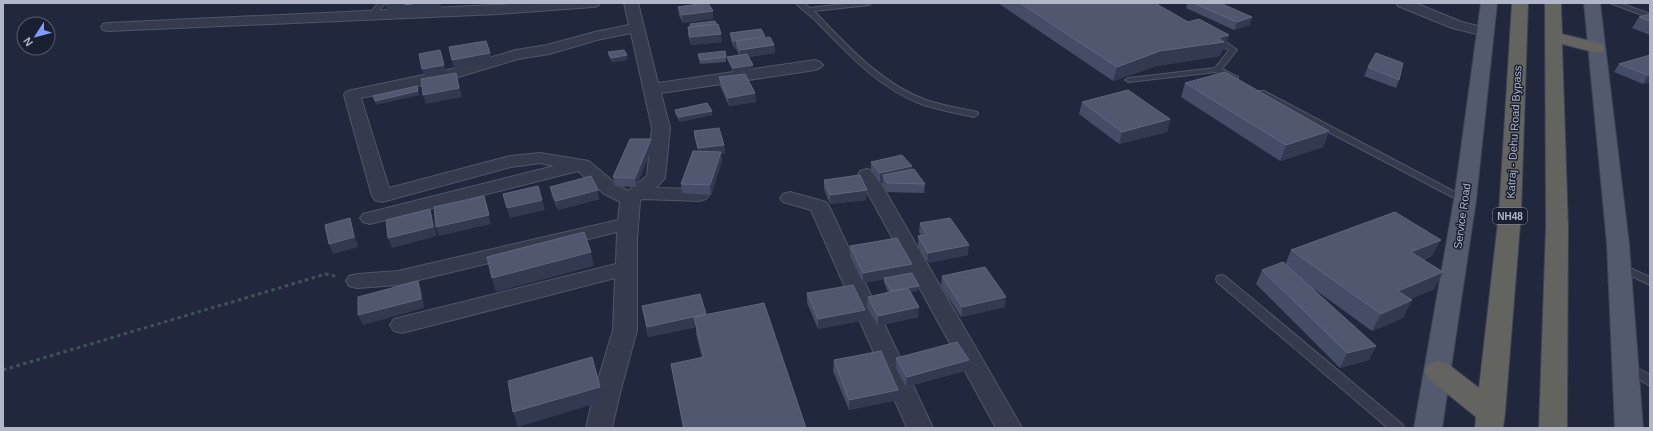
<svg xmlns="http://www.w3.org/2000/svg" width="1653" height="431" viewBox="0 0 1653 431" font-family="Helvetica,sans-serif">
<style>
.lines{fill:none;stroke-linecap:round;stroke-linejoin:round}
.service-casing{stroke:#505668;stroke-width:2}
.minor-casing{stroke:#505668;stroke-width:2}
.primary-casing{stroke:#3e4456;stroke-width:2}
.trunk-casing{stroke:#3d4355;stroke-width:2}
.path{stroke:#3e5258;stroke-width:3;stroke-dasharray:3.5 3.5;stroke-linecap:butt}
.service{fill:#353b4d;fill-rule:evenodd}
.minor{fill:#353b4d;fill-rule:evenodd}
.primary{fill:#535a6d;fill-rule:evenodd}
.trunk{fill:#636360;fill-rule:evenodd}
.wall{fill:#454c65}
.shaded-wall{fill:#323950}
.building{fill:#51576f;stroke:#60667d}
.labels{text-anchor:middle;stroke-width:3;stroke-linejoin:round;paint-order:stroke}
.shield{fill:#1a2032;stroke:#84899c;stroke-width:1}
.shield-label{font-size:10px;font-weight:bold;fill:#b1b6c9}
.street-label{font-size:11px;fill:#b1b6c9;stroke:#1a2032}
</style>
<rect width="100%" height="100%" fill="#21283d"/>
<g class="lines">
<defs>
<path id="service" d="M378,3H385L374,17H370L368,16Z
M796,3H804L810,8L851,3H872L869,5L814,11C847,45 881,84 926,100C943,106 960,108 977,112L978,114L974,117C956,113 938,110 921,104C879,88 848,54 818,23C811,16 802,10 796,3Z
M1610,3H1620L1650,14V18Z
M1213,37H1219L1237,50L1222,69L1238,77V81H1232L1216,72L1129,82L1125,80L1129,78L1215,68L1229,50L1213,41Z
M1258,91H1264L1470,200L1465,203L1462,202L1258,95Z
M1619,263L1650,277V285L1615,268L1614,266L1615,264Z
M1221,275L1225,276L1402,424L1404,428H1388L1217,282L1216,279L1217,276Z
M1629,363L1650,375V386L1625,371L1623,368L1625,365Z"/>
<path id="minor" d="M537,3H600L598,6L593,7L498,14L108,31L103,30L101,27L103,24L108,23Z
M624,3H638L658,83L815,60L820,62L823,65L820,68L815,70L661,93L670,128L665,178L656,188L699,189L706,191L709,195L706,199L699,201L642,199L640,201L637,239V330L620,393L612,428H586L594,393L613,330L615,278L402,333L394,331L390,325L394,319L402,317L616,264L617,232L398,285L357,288L349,286L346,281L349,276L357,274L398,271L618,220L620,202L603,193L578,171L370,224L363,222L360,218L363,214L554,166L540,163L511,167L382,202L375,200L372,196L344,95L346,92L352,90L452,69L516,50L547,45L595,32L629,25ZM631,33L652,128L647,176L628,191L617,185L589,161L540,153L510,156L389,188L361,98L455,78L518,59L549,54L597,40Z
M1396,3H1415L1462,22L1490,29L1492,32L1490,35L1485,36L1452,28L1398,6Z
M867,169L874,171L876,175L1022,428H996L858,175L860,171Z
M790,192L826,202L829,206L933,428H907L811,210L783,202L780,198L783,194Z"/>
<path id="primary" d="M1481,3H1497L1476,200L1442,428H1414L1454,200Z
M1584,3H1600L1629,244L1643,428H1615L1607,244Z"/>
<path id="trunk" d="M1512,3H1528L1521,213L1505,413L1503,428H1475L1476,417L1428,378L1424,371L1428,364L1438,361L1448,364L1479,388L1499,213Z
M1545,3H1561L1562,34L1603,44L1605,48L1603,52L1597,53L1562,44L1568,227L1567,428H1539L1546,227Z"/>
</defs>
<use href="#service" class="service-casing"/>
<use href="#minor" class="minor-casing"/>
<use href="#primary" class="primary-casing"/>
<use href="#trunk" class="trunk-casing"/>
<path class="path" d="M3,370L326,274L339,277"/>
<use href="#service" class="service"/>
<use href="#minor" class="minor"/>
<use href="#primary" class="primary"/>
<use href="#trunk" class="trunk"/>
</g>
<path class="wall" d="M998,3H1155L1225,49L1222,50L1220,56L1156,66L1113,81Z
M1187,3H1220L1250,25L1234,30L1186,8Z
M678,7L713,11V19L683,23L679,15Z
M1650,14V35L1632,28L1639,17Z
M690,24L722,42L691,45L688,35V27H690Z
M730,33L765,36V38L774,45L775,53L748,57L753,70L734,73L728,61L727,57L739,55L736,48L735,49L731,41Z
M608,52L627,60L612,62L609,56Z
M698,54L726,57V62L700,64Z
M1650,55V82L1643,84L1614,72L1619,64Z
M1368,67L1399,80L1396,88L1364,76Z
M719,77L755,93L756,102L729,106L720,86Z
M1185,83L1329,131L1323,147L1280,161L1181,97Z
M1082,102L1170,119L1167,132L1119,144L1079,114Z
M675,110L712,111V115L680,122L675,114Z
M694,131L724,145L725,154H721L722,161L711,195L682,193L681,184L698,151L695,140Z
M651,139L652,148L636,187L615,186L613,177Z
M871,162L912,169L925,184L924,193L886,192L882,184L883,182L880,183L871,171Z
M824,180L867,190L866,200L830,204L824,189Z
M550,187L599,199L558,210L552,196Z
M920,223L968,255L927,263L918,246V236H921L919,232Z
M850,246L912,264L911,273L918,291L911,292L918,317L878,326L867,307L868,297L888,292L884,283V279L863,283L850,256Z
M1291,250L1432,256L1424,260L1434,289L1411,299L1403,318L1372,331L1307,284L1376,346L1369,360L1340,368L1256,284L1262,270L1285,265Z
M942,276L1005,307L961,317L941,286Z
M807,293L865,320L818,329L807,303Z
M642,306L706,314L806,428H683L674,382L671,364L702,358L696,334V327L648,337Z
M896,358L968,370L906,387L896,368Z
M834,360L898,390L897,400L849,410L833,371Z"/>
<path class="shaded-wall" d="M396,3H441V8L407,12L406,10L388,12L385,4Z
M509,3H544L510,7Z
M713,11V19L683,23L682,15Z
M1252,17L1250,25L1234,30L1237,22Z
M721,34L722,42L691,45L690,37Z
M1229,35L1225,49L1222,50L1220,56L1156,66L1113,81L1117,67L1160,51Z
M765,36L766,44L736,41V48L735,49L734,41Z
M774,45L775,53L740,58V50Z
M490,53L492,61L454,68L452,60Z
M627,55V60L612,62L611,58Z
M444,65L447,73L425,77L422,69Z
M753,65V70L734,73L733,68Z
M456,73L462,97L426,104L423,95Z
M1648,75H1650V82L1643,84Z
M418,91L420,95L376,105L375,101Z
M755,93L756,102L729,106L728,98Z
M712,111V115L680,122L679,117Z
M1170,119L1167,132L1119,144L1122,132Z
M1329,131L1323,147L1280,161L1286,145Z
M651,139L652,148L636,187L635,178Z
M724,145L725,154H721L722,161L711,195L710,185L699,157L698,148Z
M912,166L911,175H883V182L880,183V173Z
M598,190L599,199L558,210L556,201Z
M867,190L866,200L830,204V195Z
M484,196L491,224L439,236L436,227Z
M542,200L545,210L510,218L507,208Z
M430,209L433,219L437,236L392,248L388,238Z
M350,218L353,228L358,247L333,254L329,244Z
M1441,240L1432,256L1402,269L1411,252Z
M969,245L968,255L927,263L928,253Z
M591,252L594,266L496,292L492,278Z
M912,264L911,274L863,283V273Z
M1443,272L1434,289L1390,308L1398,291Z
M418,281L422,291L424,308L363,325L358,315Z
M919,286L918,291L890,296L891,291Z
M1006,297L1005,307L961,317L962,307Z
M1412,300L1403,318L1372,331L1381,314Z
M919,307L918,317L878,326V316Z
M865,310V320L818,329V319Z
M694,317L696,327L648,337L647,327Z
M1376,346L1369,360L1340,368L1347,353Z
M969,360L968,370L906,387L907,377Z
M600,387L604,401L518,427L513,412Z
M898,390L897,400L849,410V400Z"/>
<path class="building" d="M385,3H396L385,4Z
M405,3H418L405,5Z
M705,3H708L713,11L682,15L678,7Z
M1020,3H1155L1188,22L1199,19L1229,35L1218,38L1224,42L1160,51L1117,67Z
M1193,3H1220L1252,17L1237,22Z
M1650,14V21L1639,17Z
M715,21L716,24L691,27L690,24Z
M718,24L721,34L690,37L688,27Z
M761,29L765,36L734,41L730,33Z
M770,37L774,45L740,50L736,41Z
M486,41L490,53L452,60L449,47Z
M440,50L444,65L422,69L419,54Z
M624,50L627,55L611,58L608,52Z
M725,51L726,57L700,60L698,54Z
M1376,53L1403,63L1399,80L1368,67Z
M747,54L753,65L733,68L727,57Z
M1650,55V75H1648L1619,64Z
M1225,72L1329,131L1286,145L1185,83Z
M456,73L459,88L423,95L421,79Z
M745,74L755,93L728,98L719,77Z
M417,86L418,91L375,101L373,96Z
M1128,90L1170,119L1122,132L1082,102Z
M707,103L712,111L679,117L675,110Z
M719,128L724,145L698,148L694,131Z
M630,139H651L635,178L613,177Z
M693,151L721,152L710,185L681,184Z
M902,155L912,166L880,173L871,162Z
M914,169L925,184L887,183L883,175Z
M860,175L867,190L830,195L824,180Z
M591,176L598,190L556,201L550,187Z
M538,186L542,200L507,208L503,194Z
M484,196L489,215L436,227L434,207Z
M430,209L433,227L388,238L386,220Z
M1395,212L1441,240L1411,252L1443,272L1398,291L1412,300L1381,314L1291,250Z
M350,218L354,237L329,244L325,225Z
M950,218L969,245L928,253L918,236L927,235L920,223Z
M584,232L591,252L492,278L487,257Z
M897,238L912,264L863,273L850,246Z
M1283,262L1376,346L1347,353L1262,270Z
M985,267L1006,297L962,307L942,276Z
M912,273L919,286L891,291L884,278Z
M418,281L421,299L358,315V297Z
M853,285L865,310L818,319L807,293Z
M908,288L919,307L878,316L868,297Z
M700,294L706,314L647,327L642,306Z
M764,303L806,428H684L671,364L704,357L694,317Z
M957,342L969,360L907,377L896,358Z
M881,351L898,390L849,400L834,360Z
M592,357L600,387L513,412L508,381Z"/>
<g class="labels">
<rect class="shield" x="1493" y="208" width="34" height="16" rx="3"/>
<g class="shield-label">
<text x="1510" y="220">NH48</text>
</g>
<g class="street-label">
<text transform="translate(1514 132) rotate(-87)" y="4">Katraj - Dehu Road Bypass</text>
<text transform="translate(1462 216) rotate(-82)" y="4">Service Road</text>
</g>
</g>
<rect width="1653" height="431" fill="none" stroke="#b1b6c9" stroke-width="8"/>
<g transform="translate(36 36) rotate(234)"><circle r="19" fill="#1a2032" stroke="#565c6e"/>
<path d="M0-3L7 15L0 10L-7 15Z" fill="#809cfe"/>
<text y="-6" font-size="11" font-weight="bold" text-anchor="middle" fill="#b1b6c9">N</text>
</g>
</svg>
